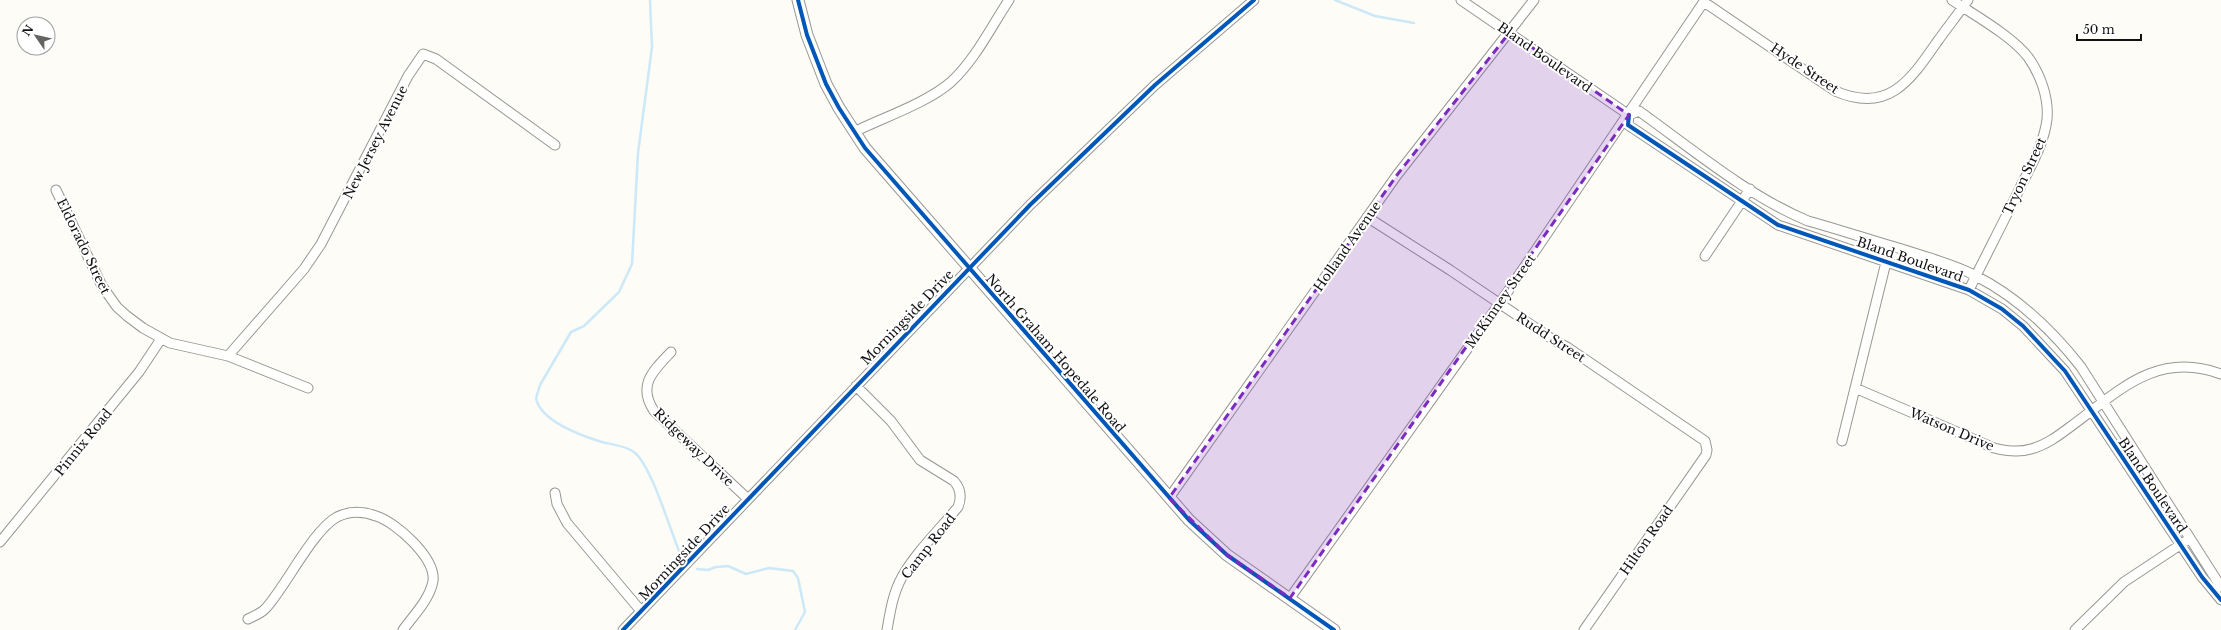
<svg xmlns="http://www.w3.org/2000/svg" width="2221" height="630" viewBox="0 0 2221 630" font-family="'Libre Baskerville',serif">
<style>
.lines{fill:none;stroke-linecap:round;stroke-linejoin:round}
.stream{stroke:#cde8f7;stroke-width:2.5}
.minor-casing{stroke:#979795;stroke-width:11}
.tertiary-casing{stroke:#979795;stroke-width:13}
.minor{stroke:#fffffe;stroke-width:9}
.tertiary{stroke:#fffffe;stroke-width:11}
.cycleway-casing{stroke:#fff;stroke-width:6}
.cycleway{stroke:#0057b8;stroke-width:4}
.marked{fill:#7b2cbf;fill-opacity:0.2;stroke:#7b2cbf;stroke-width:3;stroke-dasharray:8 5;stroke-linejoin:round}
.labels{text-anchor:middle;stroke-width:4;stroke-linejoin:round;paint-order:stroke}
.street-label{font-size:13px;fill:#111;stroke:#fff}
</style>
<rect width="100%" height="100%" fill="#fdfcf7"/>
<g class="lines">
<path class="stream" d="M650,0L652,47L638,153L632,264L619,292L584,326L571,332L540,385L536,398C540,421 582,436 602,442C613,445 624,445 634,452C651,465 670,529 679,551
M1335,0L1375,16L1414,23
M697,569L708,570L716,567L728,566L746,574L769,568L793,571L798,578L805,612L795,630"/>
<defs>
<path id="minor" d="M1461,0L1629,115
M1952,0C1974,15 2012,36 2028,57C2040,74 2049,97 2047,119C2044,145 2029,169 2018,192C2002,225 1985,257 1969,290
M1704,2L1835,91C1888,114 1910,81 1937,42C1947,28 1958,14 1968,0
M1629,115L1628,125L1778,225L1969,290L2002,309L2023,326L2065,371L2202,577L2221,600
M1629,115L1639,111C1692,149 1748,196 1808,221C1841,230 1873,241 1905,250C1928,258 1954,264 1976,276C2019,298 2052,330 2081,367L2221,587
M854,132C882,118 927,103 951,82C975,60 991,27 1009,0
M56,190L102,286L117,307L127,316L143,328L170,343L228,356L308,388
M1367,217L1450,270L1555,341L1567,347L1705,441L1707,450L1706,455L1584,630
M1705,256L1750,189
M671,352C653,371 637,385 654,411L748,499
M228,356L304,269L321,244L408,76L423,54L436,59L555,145
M856,386L891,421L920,460L954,481C961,489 962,497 958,507C940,529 916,552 902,577C893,593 890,612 887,630
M1855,388L1994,448C2006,451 2018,453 2031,449C2046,445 2058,436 2070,427C2118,392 2156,350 2221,374
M1842,441L1890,246
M555,493L557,504L567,523L641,611
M1169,498L1397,175L1534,0
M0,542L139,372L161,339
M1290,598L1500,303L1705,0
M248,619C254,616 262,613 266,608C286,586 313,530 337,517C349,511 363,511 376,516C396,522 436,558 433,581C430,599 413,616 403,630
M623,630L1030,205L1155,85L1254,0
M2075,630L2124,582L2186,541"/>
<path id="tertiary" d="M798,0L807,35L826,84L839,108L865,148L1189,520L1227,555L1334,630"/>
</defs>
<use href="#minor" class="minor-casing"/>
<use href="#tertiary" class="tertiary-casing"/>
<use href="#minor" class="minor"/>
<use href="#tertiary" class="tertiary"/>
<defs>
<path id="cycleway" d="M798,0L807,35L826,84L839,108L865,148L1189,520L1227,555L1334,630
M1629,115L1628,125L1778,225L1969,290L2002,309L2023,326L2065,371L2202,577L2221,600
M623,630L1030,205L1155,85L1254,0"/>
</defs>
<use href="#cycleway" class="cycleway-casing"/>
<use href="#cycleway" class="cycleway"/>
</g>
<path class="marked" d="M1510,32L1629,115L1290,598L1227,555L1169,498L1397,175Z"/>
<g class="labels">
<g class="street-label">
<text transform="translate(1545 57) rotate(35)" y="5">Bland Boulevard</text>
<text transform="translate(1805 68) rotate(34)" y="5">Hyde Street</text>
<text transform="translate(375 142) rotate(-63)" y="5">New Jersey Avenue</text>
<text transform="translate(2024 176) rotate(-65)" y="5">Tryon Street</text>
<text transform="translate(84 246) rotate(64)" y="5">Eldorado Street</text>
<text transform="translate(1347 246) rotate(-55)" y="5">Holland Avenue</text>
<text transform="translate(1910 259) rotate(19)" y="5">Bland Boulevard</text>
<text transform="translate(1500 301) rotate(-55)" y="5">McKinney Street</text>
<text transform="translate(907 317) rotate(-46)" y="5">Morningside Drive</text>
<text transform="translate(1551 337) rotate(33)" y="5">Rudd Street</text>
<text transform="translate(1056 353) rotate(49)" y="5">North Graham Hopedale Road</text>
<text transform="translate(1952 429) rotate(23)" y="5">Watson Drive</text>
<text transform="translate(83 442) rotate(-51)" y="5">Pinnix Road</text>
<text transform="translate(694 447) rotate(44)" y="5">Ridgeway Drive</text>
<text transform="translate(2153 485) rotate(56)" y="5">Bland Boulevard</text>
<text transform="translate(1646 540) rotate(-55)" y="5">Hilton Road</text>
<text transform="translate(928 546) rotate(-52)" y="5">Camp Road</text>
<text transform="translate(684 552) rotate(-47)" y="5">Morningside Drive</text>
</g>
</g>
<g transform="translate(36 36) rotate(304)"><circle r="19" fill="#ffffff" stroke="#a0a0a0"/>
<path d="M0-3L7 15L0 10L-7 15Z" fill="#646362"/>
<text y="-6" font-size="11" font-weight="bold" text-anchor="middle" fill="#111111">N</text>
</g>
<path d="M2077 34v6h64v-6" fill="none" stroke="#111111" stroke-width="2"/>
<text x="2083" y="34" font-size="12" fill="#111111" stroke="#ffffff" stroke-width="3" paint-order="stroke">50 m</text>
</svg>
